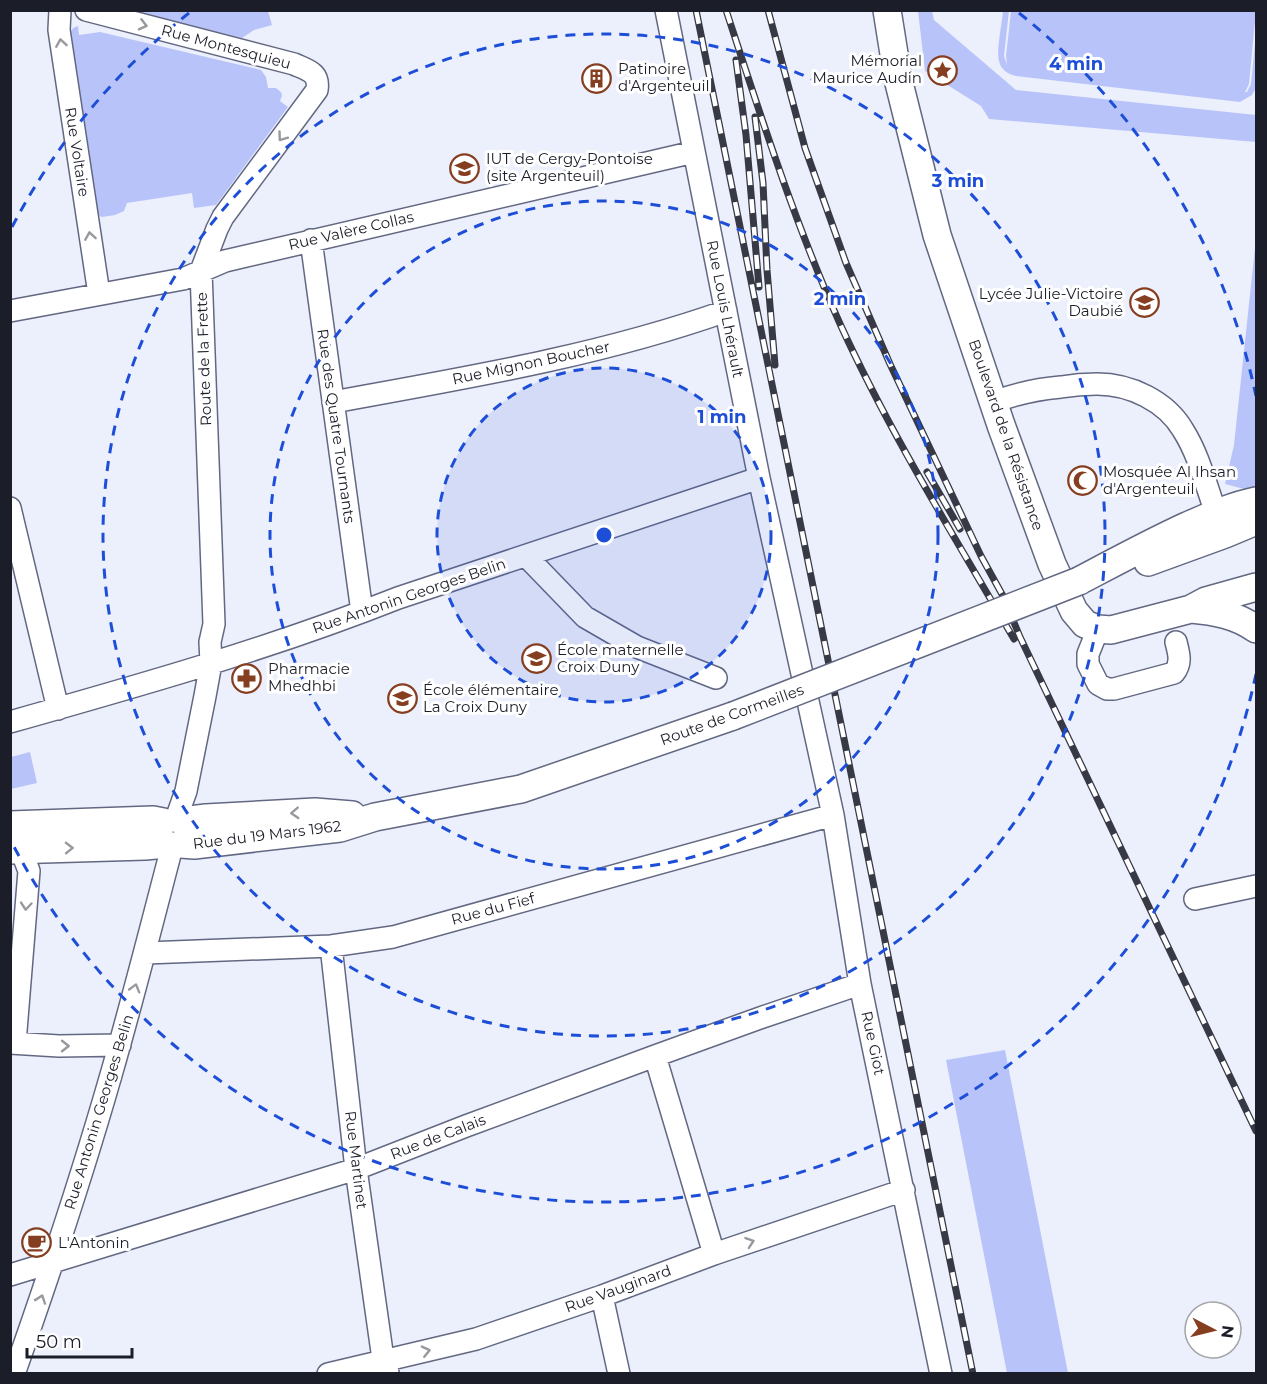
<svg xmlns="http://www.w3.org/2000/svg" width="1267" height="1384" viewBox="0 0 1267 1384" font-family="Montserrat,sans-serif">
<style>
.green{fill:#b8c4f9}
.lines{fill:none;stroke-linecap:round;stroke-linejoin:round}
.minor-casing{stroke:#626882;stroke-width:24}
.major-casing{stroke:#626882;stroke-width:30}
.minor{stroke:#fff;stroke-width:21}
.major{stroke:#fff;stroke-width:27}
.rail-casing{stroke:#373944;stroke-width:7}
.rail{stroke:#fff;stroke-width:4.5;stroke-dasharray:14;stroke-linecap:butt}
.major-bridge-casing{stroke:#626882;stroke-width:30;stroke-linecap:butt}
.major-bridge{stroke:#fff;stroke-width:27}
.oneway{stroke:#98999e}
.ring{fill:none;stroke:#1d4ed8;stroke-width:3;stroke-dasharray:10 8}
.labels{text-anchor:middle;stroke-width:6;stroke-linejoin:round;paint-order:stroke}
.street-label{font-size:15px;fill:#1b1d28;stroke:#fff}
.poi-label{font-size:15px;fill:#1b1d28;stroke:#fff;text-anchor:start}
.centre{fill:#1d4ed8;stroke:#fff;stroke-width:3}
.ring-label{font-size:18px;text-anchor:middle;font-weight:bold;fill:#1d4ed8;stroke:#fff;stroke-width:6;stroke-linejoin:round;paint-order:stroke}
</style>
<rect width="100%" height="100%" fill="#eceffc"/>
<path class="green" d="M122,11H268L272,25L254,30L242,38Z
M918,11H932L934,20L1016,90L1256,115V142L989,119L981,106L925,71Z
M1003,11H1009L1004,56L1007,65L1006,56L1011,11H1256L1249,84L1245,92H1247L1251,84L1256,33V88L1252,95L1240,102L1016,76C997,71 997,58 999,41C1000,31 1002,21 1003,11Z
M78,26L79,35L100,32L261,70L266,77L268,88H276L281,92L282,96L280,101L288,107L216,205L194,208L192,193L127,203L124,211L115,215L102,217L98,215L96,209L70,40C70,33 70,28 78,26Z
M1256,238V488L1248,490L1225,484L1234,445Z
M30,752L37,783L11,789V757Z
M1005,1050L1068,1373H1007L946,1060Z"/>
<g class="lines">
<defs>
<path id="minor" d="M60,10L59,30L99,294
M86,10L294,64C307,70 320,72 317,90L223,217L217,229L201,271L214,624L210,642L211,663L205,696L186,791L176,819
M666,10L759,478L833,815L860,984L941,1374
M311,240L362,612
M10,311L183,279L225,261L694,152
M333,402C465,378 599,356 726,311
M994,402C1015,394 1038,389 1061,387C1073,385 1085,384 1097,384C1130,384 1166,401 1183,430C1202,460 1208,496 1222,528
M10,508L58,709
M526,556L585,617L637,647L716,678
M1098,629L1088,654V664L1098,684L1107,689H1114L1174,673C1182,663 1179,654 1176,642
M10,722C141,685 272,648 398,598L759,478
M1195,899L1256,886
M331,946L356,1169L382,1352L386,1361L388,1373
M146,953L331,946L393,937L833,815
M10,1043L59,1046L120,1045
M15,1043L29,871L21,850
M655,1056L714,1254
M10,1275L356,1169L466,1126L655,1056L760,1018L860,984
M602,1296L619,1374
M14,1374C49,1275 82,1176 111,1075C133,999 152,923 172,847
M328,1374L476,1339L602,1296L714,1254L904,1190"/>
<path id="major" d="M887,10L898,79L937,235L1001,425L1052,564L1074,611L1085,624L1098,629L1111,630L1191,609L1206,601L1256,587
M1148,562L1225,534L1256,521
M1079,581C1115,562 1150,543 1187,526C1210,516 1232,506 1256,501
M1191,609C1214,611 1237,615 1256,629
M182,821L206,818L315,812L352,815
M10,825L153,820L163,822
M181,844L194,845L340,828L375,817L521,789L733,716
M10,850L145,846L166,844"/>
</defs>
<use href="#minor" class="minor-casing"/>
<use href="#major" class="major-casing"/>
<use href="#minor" class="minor"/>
<use href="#major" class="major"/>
<defs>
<path id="rail" d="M696,10L973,1374
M726,10C761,117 795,224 841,326C891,435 954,536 1014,639
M768,10L805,148L846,263L890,364L981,556L1003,596L1020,637L1256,1131
M736,60L746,135L759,287
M755,117L763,183L767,270L775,365
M927,472L960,529"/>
</defs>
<use href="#rail" class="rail-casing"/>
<use href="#rail" class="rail"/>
<defs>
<path id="major-bridge" d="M733,716L1079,581"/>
</defs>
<use href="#major-bridge" class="major-bridge-casing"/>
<use href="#major-bridge" class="major-bridge"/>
</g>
<defs><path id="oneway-chevron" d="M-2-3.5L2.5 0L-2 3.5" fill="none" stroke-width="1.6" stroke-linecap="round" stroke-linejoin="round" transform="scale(1.5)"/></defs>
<g class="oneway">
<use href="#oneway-chevron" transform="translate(143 25) rotate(14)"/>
<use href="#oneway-chevron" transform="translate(61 43) rotate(-99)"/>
<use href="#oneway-chevron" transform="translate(282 137) rotate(126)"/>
<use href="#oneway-chevron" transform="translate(90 236) rotate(-99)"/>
<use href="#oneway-chevron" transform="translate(295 813) rotate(177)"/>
<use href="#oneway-chevron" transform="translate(69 848) rotate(-1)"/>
<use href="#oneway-chevron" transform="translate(26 906) rotate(95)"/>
<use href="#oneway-chevron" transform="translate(135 988) rotate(-74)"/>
<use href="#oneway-chevron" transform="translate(65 1046)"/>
<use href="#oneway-chevron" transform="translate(750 1242) rotate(-19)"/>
<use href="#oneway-chevron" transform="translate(41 1299) rotate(-71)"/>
<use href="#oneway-chevron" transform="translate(426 1351) rotate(-13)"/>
</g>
<circle cx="604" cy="535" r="167" fill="#1d4ed8" fill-opacity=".12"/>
<g class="ring">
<circle cx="604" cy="535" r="167"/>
<circle cx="604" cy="535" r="334"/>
<circle cx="604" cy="535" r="501"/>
<path d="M1256 674A667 667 0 0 1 12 843M12 227A667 667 0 0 1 189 13M1019 13A667 667 0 0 1 1256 396"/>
</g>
<defs>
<symbol id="sight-ring" viewBox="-11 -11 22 22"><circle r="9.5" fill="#fff" stroke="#863e20" stroke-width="1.5"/><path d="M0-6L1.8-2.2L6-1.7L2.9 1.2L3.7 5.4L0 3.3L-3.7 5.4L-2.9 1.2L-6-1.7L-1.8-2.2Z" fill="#863e20"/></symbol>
<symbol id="building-ring" viewBox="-11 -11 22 22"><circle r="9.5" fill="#fff" stroke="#863e20" stroke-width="1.5"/><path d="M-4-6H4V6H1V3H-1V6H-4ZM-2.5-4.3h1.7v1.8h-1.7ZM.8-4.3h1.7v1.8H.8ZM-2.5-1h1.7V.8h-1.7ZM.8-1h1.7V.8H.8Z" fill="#863e20"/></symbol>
<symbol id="university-ring" viewBox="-11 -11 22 22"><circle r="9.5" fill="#fff" stroke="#863e20" stroke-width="1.5"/><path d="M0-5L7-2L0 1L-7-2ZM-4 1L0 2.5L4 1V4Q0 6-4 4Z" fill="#863e20"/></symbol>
<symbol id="school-ring" viewBox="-11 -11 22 22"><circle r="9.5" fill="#fff" stroke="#863e20" stroke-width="1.5"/><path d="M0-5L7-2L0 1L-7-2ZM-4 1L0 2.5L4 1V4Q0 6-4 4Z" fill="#863e20"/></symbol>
<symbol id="mosque-ring" viewBox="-11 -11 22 22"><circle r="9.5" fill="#fff" stroke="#863e20" stroke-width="1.5"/><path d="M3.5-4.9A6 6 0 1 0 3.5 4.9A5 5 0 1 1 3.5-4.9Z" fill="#863e20"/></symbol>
<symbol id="pharmacy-ring" viewBox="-11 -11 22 22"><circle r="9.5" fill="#fff" stroke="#863e20" stroke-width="1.5"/><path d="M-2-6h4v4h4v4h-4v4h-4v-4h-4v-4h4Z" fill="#863e20"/></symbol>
<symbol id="cafe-ring" viewBox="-11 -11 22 22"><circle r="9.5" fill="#fff" stroke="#863e20" stroke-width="1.5"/><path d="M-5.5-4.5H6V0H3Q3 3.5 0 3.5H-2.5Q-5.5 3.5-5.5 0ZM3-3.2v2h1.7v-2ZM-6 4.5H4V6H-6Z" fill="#863e20"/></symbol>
</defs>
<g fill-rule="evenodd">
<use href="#sight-ring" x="926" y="54" width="33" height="33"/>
<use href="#building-ring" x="580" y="62" width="33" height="33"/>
<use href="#university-ring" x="448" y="152" width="33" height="33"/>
<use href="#school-ring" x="1128" y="286" width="33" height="33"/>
<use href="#mosque-ring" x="1066" y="464" width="33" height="33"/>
<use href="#school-ring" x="520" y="642" width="33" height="33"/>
<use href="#pharmacy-ring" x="230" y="662" width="33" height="33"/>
<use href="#school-ring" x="386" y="682" width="33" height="33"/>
<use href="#cafe-ring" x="20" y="1226" width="33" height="33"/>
</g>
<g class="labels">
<g class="street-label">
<text transform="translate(226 47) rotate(15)" y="5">Rue Montesquieu</text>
<text transform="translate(77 152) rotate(81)" y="5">Rue Voltaire</text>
<text transform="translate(351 231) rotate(-13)" y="5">Rue Valère Collas</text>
<text transform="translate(725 309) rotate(79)" y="5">Rue Louis Lhérault</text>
<text transform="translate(204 359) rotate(-92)" y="5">Route de la Frette</text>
<text transform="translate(531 363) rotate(-12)" y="5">Rue Mignon Boucher</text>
<text transform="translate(336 426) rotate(82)" y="5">Rue des Quatre Tournants</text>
<text transform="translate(1006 435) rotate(71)" y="5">Boulevard de la Résistance</text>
<text transform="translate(409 596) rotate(-19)" y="5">Rue Antonin Georges Belin</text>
<text transform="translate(732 715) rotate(-20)" y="5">Route de Cormeilles</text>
<text transform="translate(267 835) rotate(-7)" y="5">Rue du 19 Mars 1962</text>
<text transform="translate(493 909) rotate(-15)" y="5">Rue du Fief</text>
<text transform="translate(873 1043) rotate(78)" y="5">Rue Giot</text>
<text transform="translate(99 1112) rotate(-73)" y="5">Rue Antonin Georges Belin</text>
<text transform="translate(438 1137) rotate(-21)" y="5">Rue de Calais</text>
<text transform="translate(356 1160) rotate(83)" y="5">Rue Martinet</text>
<text transform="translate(618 1289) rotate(-20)" y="5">Rue Vauginard</text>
</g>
<g class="poi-label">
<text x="922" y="66" text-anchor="end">Mémorial<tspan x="922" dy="17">Maurice Audin</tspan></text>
<text x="618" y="74">Patinoire<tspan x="618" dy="17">d'Argenteuil</tspan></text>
<text x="486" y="164">IUT de Cergy-Pontoise<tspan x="486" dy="17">(site Argenteuil)</tspan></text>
<text x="1123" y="299" text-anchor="end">Lycée Julie-Victoire<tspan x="1123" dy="17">Daubié</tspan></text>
<text x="1103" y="477">Mosquée Al Ihsan<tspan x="1103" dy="17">d'Argenteuil</tspan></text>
<text x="557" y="655">École maternelle<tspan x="557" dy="17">Croix Duny</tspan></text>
<text x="268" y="674">Pharmacie<tspan x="268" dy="17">Mhedhbi</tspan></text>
<text x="423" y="695">École élémentaire<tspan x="423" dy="17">La Croix Duny</tspan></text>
<text x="58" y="1248">L'Antonin</text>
</g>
</g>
<circle cx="604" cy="535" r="9" class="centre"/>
<g class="ring-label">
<text x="1076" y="70">4 min</text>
<text x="958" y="187">3 min</text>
<text x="840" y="305">2 min</text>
<text x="722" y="423">1 min</text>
</g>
<rect width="1267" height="1384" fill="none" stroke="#1b1d28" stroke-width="24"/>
<g transform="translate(1213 1330) rotate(97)"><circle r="28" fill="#ffffff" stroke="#a4a5a9" stroke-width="1.5"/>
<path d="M0-4.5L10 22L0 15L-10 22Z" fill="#863e20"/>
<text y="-9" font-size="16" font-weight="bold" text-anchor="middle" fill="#1b1d28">N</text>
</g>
<path d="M27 1348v9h105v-9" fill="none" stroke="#1b1d28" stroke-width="3"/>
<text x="36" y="1348" font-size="18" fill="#1b1d28" stroke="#ffffff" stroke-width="4.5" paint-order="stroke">50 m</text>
</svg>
